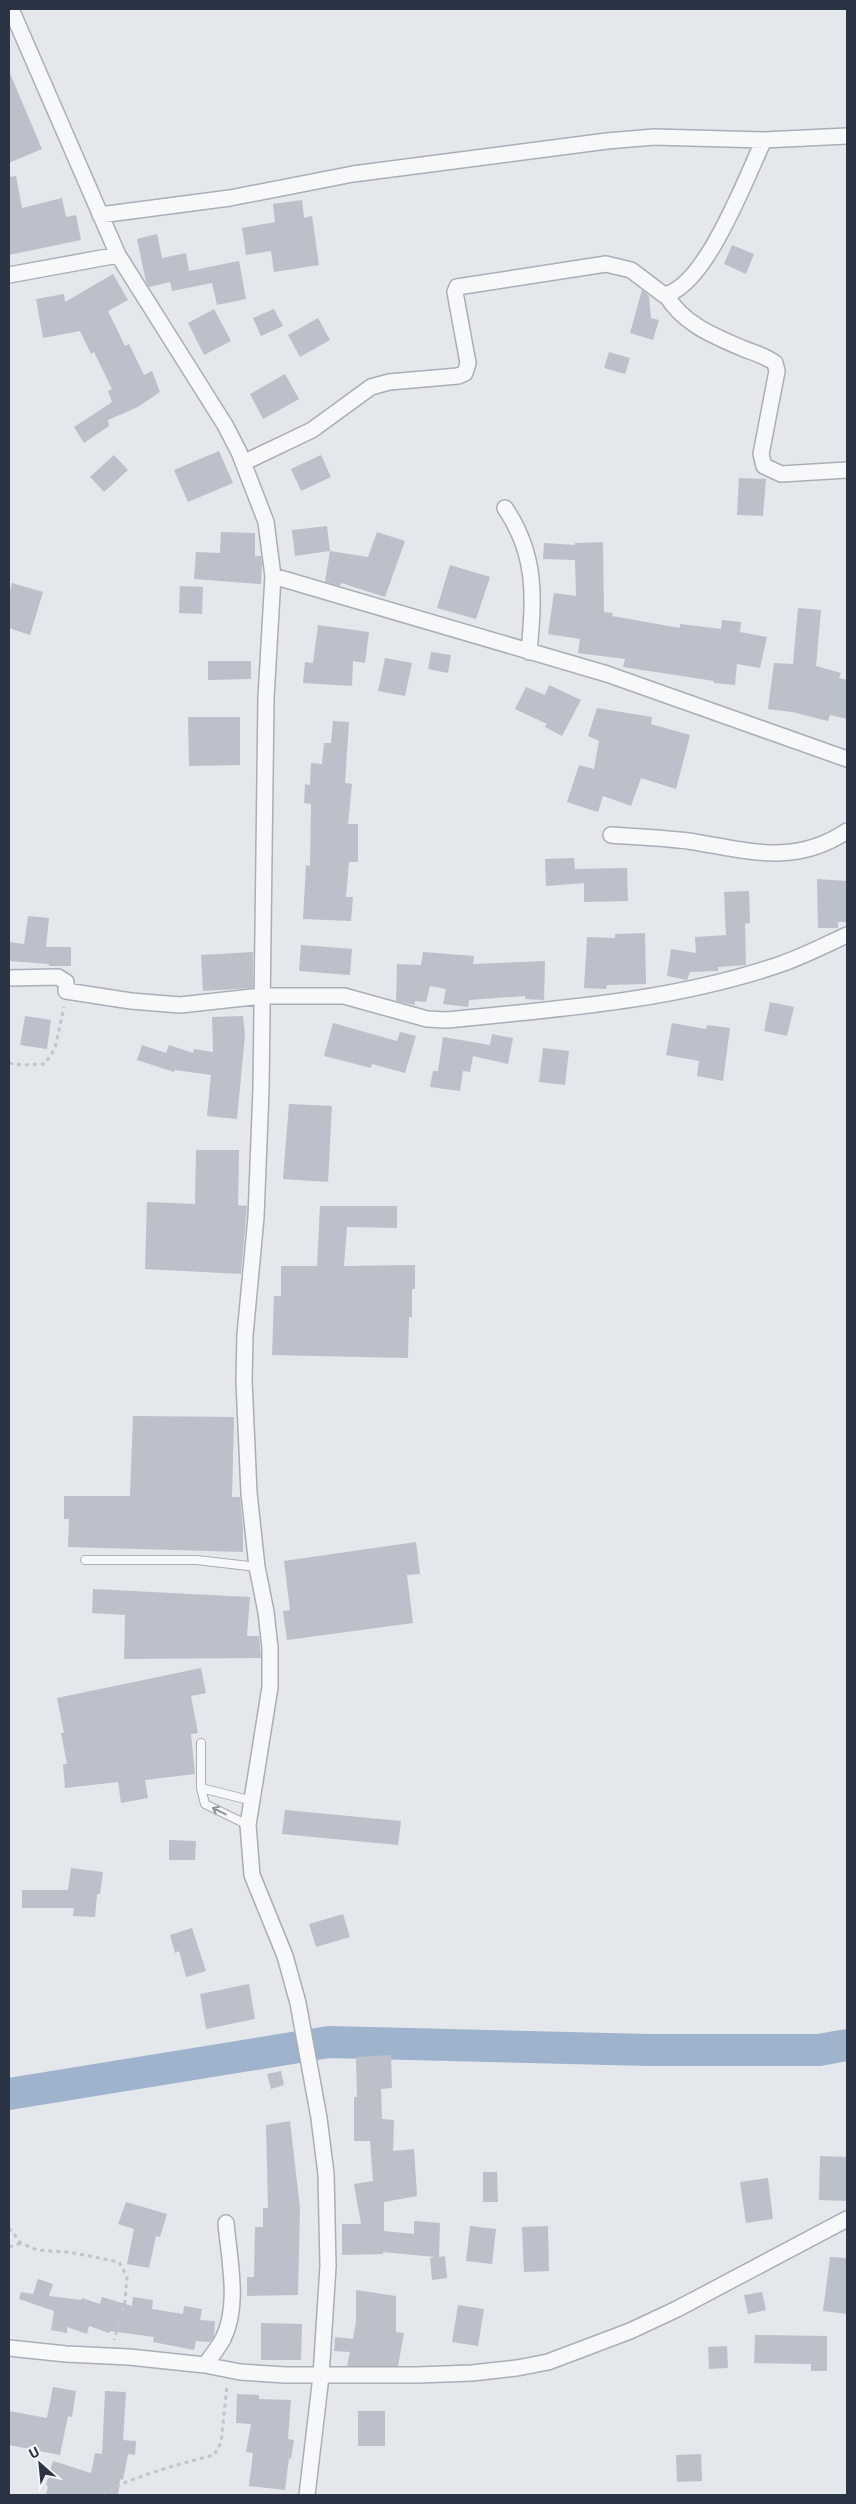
<svg xmlns="http://www.w3.org/2000/svg" width="856" height="2504" viewBox="0 0 856 2504" font-family="'Exo 2',sans-serif">
<style>
.lines{fill:none;stroke-linecap:round;stroke-linejoin:round}
.river{stroke:#9fb4cc;stroke-width:32}
.building{fill:#bbc0ca}
.service-casing{stroke:#a9aeb7;stroke-width:10}
.minor-casing{stroke:#a9aeb7;stroke-width:18}
.path{stroke:#c2c5cb;stroke-width:3;stroke-dasharray:4 4;stroke-linecap:butt}
.service{stroke:#f7f8fa;stroke-width:8}
.minor{stroke:#f7f8fa;stroke-width:15}
.oneway{stroke:#9196a0}
</style>
<rect width="100%" height="100%" fill="#e4e7ec"/>
<g class="lines">
<path class="river" d="M9,2094L329,2042L649,2050H819L847,2045"/>
</g>
<path class="building" d="M9,71L42,149L9,163Z
M16,176L22,208L62,198L66,217L76,215L81,240L9,255V177Z
M302,200L304,218L312,216L319,265L274,272L271,251L246,255L242,228L275,222L273,204Z
M157,234L162,258L186,253L189,271L239,261L246,299L217,305L212,283L172,291L170,282L149,287L146,282L137,239Z
M732,245L754,254L746,274L724,264Z
M113,274L128,300L108,311L125,346L129,344L144,375L152,371L160,392L138,407L108,420L109,426L84,443L74,427L112,402L108,391L112,389L94,352L91,354L80,331L43,338L36,299L64,294L65,302Z
M642,290L649,296L651,318L659,320L653,340L630,333Z
M214,309L231,341L204,355L188,323Z
M274,309L283,326L261,336L253,318Z
M318,318L330,340L300,357L288,335Z
M609,352L630,358L625,374L604,368Z
M285,374L299,399L263,419L250,394Z
M219,451L233,483L188,502L174,470Z
M114,455L128,470L104,492L90,477Z
M321,455L331,477L301,491L291,469Z
M739,478L766,479L763,516L737,515Z
M327,526L330,551L295,556L292,530Z
M221,532L255,533V556H261L262,564L261,584L194,579L196,552L220,553Z
M377,532L405,541L385,597L341,583L340,586L325,582L330,551L368,557Z
M603,542L604,612L613,613L612,616L680,628V624L721,629L722,620L741,622L740,632L767,637L760,668L737,664L735,685L714,683V681L623,667L625,659L578,653L580,639L548,634L554,593L576,596L575,560L543,559L544,543L575,545V543Z
M450,565L490,577L476,619L437,608Z
M12,583L43,592L30,635L9,628V594Z
M180,586L203,587L202,614L179,613Z
M798,608L821,610L816,666L841,673L839,678L847,680V719L830,715L828,721L792,712L768,709L774,663L793,664Z
M318,625L369,632L365,663L353,661L352,686L303,683L305,662L313,663Z
M431,652L451,655L448,673L428,669Z
M385,658L412,663L405,696L378,691Z
M208,661H251V679L208,680Z
M549,685L581,700L562,736L545,727L547,724L515,709L526,687L545,695Z
M597,708L652,717L651,724L690,735L676,789L641,778L631,806L603,796L598,812L567,802L579,765L594,769L599,741L588,736Z
M188,717H240V765L189,766Z
M333,721L349,722L345,783L352,784L348,824H358V862H349L346,897H353L351,921L303,919L306,865L310,866L311,804L304,803L305,784L310,785L311,763L322,764L324,743H331Z
M574,858L575,869L627,868L628,901L584,902V883L546,886L545,859Z
M817,879L847,881V922H838V928H818Z
M749,891L750,923L745,924L746,965L718,967V971L690,972L687,980L667,976L671,949L696,953L695,937L726,935L724,892Z
M28,916L49,918L46,947H71V966H49V964L9,961V942L24,944Z
M645,933L646,984L607,985L606,989L584,988L587,937L615,938V934Z
M301,945L352,949L350,975L299,971Z
M253,952V988L203,991L201,955Z
M423,952L474,956L473,964L545,961L544,1000L525,999V996L469,1000L468,1007L443,1004L446,989L430,986L426,1002L415,1001V1005L410,1004L396,1001L397,964L421,965Z
M770,1002L794,1007L787,1036L764,1031Z
M25,1016L51,1020L47,1049L20,1045Z
M243,1016L245,1035L237,1119L207,1116L211,1075L175,1070L174,1072L137,1060L142,1045L166,1053L169,1045L193,1053L194,1049L213,1052L212,1017Z
M333,1023L397,1041L400,1032L416,1036L405,1073L372,1064L371,1068L324,1056Z
M672,1023L706,1029L707,1025L730,1028L723,1081L697,1076L699,1061L666,1055Z
M492,1034L513,1038L508,1064L473,1056L470,1072L463,1071L460,1091L430,1087L433,1071H438L443,1037L490,1045Z
M543,1048L569,1051L565,1085L539,1082Z
M289,1104L332,1106L328,1182L283,1179Z
M196,1150H239L238,1205L247,1206L241,1274L145,1269L147,1202L195,1204Z
M320,1206H397V1228L347,1227L344,1266L415,1265V1289H412V1317H409L408,1358L272,1355L274,1296H281V1266H317Z
M133,1416L234,1417L232,1497H240L243,1529V1552L68,1547L69,1519H64V1496H130Z
M416,1542L420,1574L407,1575L413,1623L287,1640L283,1611L290,1610L284,1561Z
M93,1589L250,1597L247,1636H259L261,1658L124,1659L125,1615L92,1613Z
M201,1668L206,1693L191,1696L198,1733L191,1734L195,1774L145,1780L148,1798L121,1803L118,1782L65,1788L63,1764H67L61,1733H64L57,1698Z
M285,1810L401,1821L398,1845L282,1834Z
M169,1840L196,1841L195,1860H169Z
M71,1868L103,1872L100,1894H97L95,1917L73,1916L74,1908H22V1890H68Z
M343,1914L350,1937L316,1947L309,1924Z
M192,1928L206,1971L186,1977L179,1951L175,1953L170,1935Z
M249,1984L255,2019L206,2029L200,1994Z
M391,2055L392,2088L381,2089L382,2119L394,2120L393,2151L414,2149L417,2196L384,2202V2231L414,2234V2221L440,2223L439,2257L445,2256L447,2278L432,2280L430,2258L435,2257L383,2252V2254L342,2255V2224H361L354,2184L373,2181L370,2141H354V2097H357L356,2057Z
M281,2071L284,2085L271,2089L267,2074Z
M290,2121L300,2208L298,2295L247,2296V2277H254L255,2227H263V2208H268L266,2125Z
M820,2156L847,2157V2201L819,2200Z
M483,2172H497L498,2202H483Z
M768,2178L773,2219L746,2223L740,2182Z
M126,2202L167,2214L160,2237L156,2236L149,2268L127,2264L134,2229L118,2224Z
M470,2226L496,2229L492,2264L466,2261Z
M548,2226L549,2271L524,2272L522,2227Z
M830,2257L847,2258V2314L823,2311Z
M38,2279L53,2284L49,2296L81,2300L82,2298L100,2304L102,2297L132,2306L133,2297L153,2300L152,2309L183,2314L184,2306L202,2309L200,2320L215,2321L214,2337L210,2342L196,2341L194,2350L153,2342L154,2337L110,2331L109,2333L89,2326L87,2334L67,2327V2333L51,2330L54,2311L19,2299L21,2292L33,2294Z
M356,2290L396,2296V2332L404,2333L398,2366H347L350,2352L334,2351L335,2337L353,2339L356,2322Z
M762,2292L766,2310L748,2314L744,2295Z
M458,2305L484,2309L478,2346L452,2342Z
M261,2323L302,2324L301,2360H261Z
M755,2335L827,2336V2371H811V2364L754,2363Z
M727,2346L728,2368L709,2369L708,2347Z
M53,2387L76,2391L72,2417L68,2416L60,2455L9,2445V2411L47,2418Z
M105,2391L126,2392L123,2440L136,2441L135,2455L128,2454L123,2480L120,2479L118,2495H46L48,2486L46,2485L53,2461L91,2473L95,2453L102,2454Z
M237,2394L259,2395V2399L291,2400L288,2439L294,2440L291,2459L289,2458L285,2490L249,2486L253,2453L246,2452L251,2424L236,2423Z
M358,2411H385V2446H358Z
M701,2454L702,2481L677,2482L676,2455Z"/>
<g class="lines">
<defs>
<path id="service" d="M85,1560H197L257,1567
M201,1743V1788L205,1804L248,1825
M201,1788L253,1801"/>
<path id="minor" d="M11,9L118,255L225,425L239,452L266,522L273,576L266,698L261,1089L256,1217L245,1335L244,1381L249,1493L257,1567L266,1612L270,1648V1687L248,1825L252,1875L285,1956L298,2003L319,2118L326,2174L328,2266L321,2376L307,2495
M100,215L230,198L353,174L607,141L654,137L764,140L847,136
M9,275L118,255
M666,295C683,324 714,336 744,349C755,353 766,356 775,363L777,371L761,454L764,466L781,474L847,470
M243,463L312,430L371,387L389,382L458,376L465,373L468,363L455,292L457,287L606,264L631,270L664,295C706,287 746,177 764,140
M505,508C537,555 534,597 529,652
M273,576L607,674L847,759
M611,835C636,837 662,838 688,841C747,850 793,867 847,831
M9,978L58,977L66,982V991L131,1001L180,1005L262,996H344L427,1019L446,1020C558,1009 674,1001 781,964C804,956 825,945 847,935
M9,2348L66,2354L129,2357L205,2365L240,2372L285,2375H417L472,2373L517,2368L548,2362L630,2331L677,2309L847,2219
M205,2365C211,2357 218,2348 223,2339C240,2305 229,2259 226,2223"/>
</defs>
<use href="#service" class="service-casing"/>
<use href="#minor" class="minor-casing"/>
<path class="path" d="M9,1063L22,1065L45,1064L55,1048L64,1007
M9,2228L21,2243L37,2250L69,2252L119,2262L127,2277L125,2301L114,2340
M9,2247L21,2243
M103,2495C116,2481 193,2460 214,2455L221,2443L227,2386"/>
<use href="#service" class="service"/>
<use href="#minor" class="minor"/>
</g>
<defs><path id="oneway-shaft" d="M-6 0H5M1.5-3L5.5 0L1.5 3" fill="none" stroke-width="1.6" stroke-linecap="round" stroke-linejoin="round" transform="scale(1.25)"/></defs>
<use class="oneway" href="#oneway-shaft" transform="translate(219 1811) rotate(-153)"/>
<rect width="856" height="2504" fill="none" stroke="#2b3445" stroke-width="20"/>
<g transform="translate(40 2464) rotate(333)" stroke="#f4f6f9" stroke-width="4" paint-order="stroke">
<path d="M0-4L9 19L0 12L-9 19Z" fill="#2b3445"/>
<text y="-8" font-size="14" font-weight="bold" text-anchor="middle" fill="#2b3445">U</text>
</g>
</svg>
